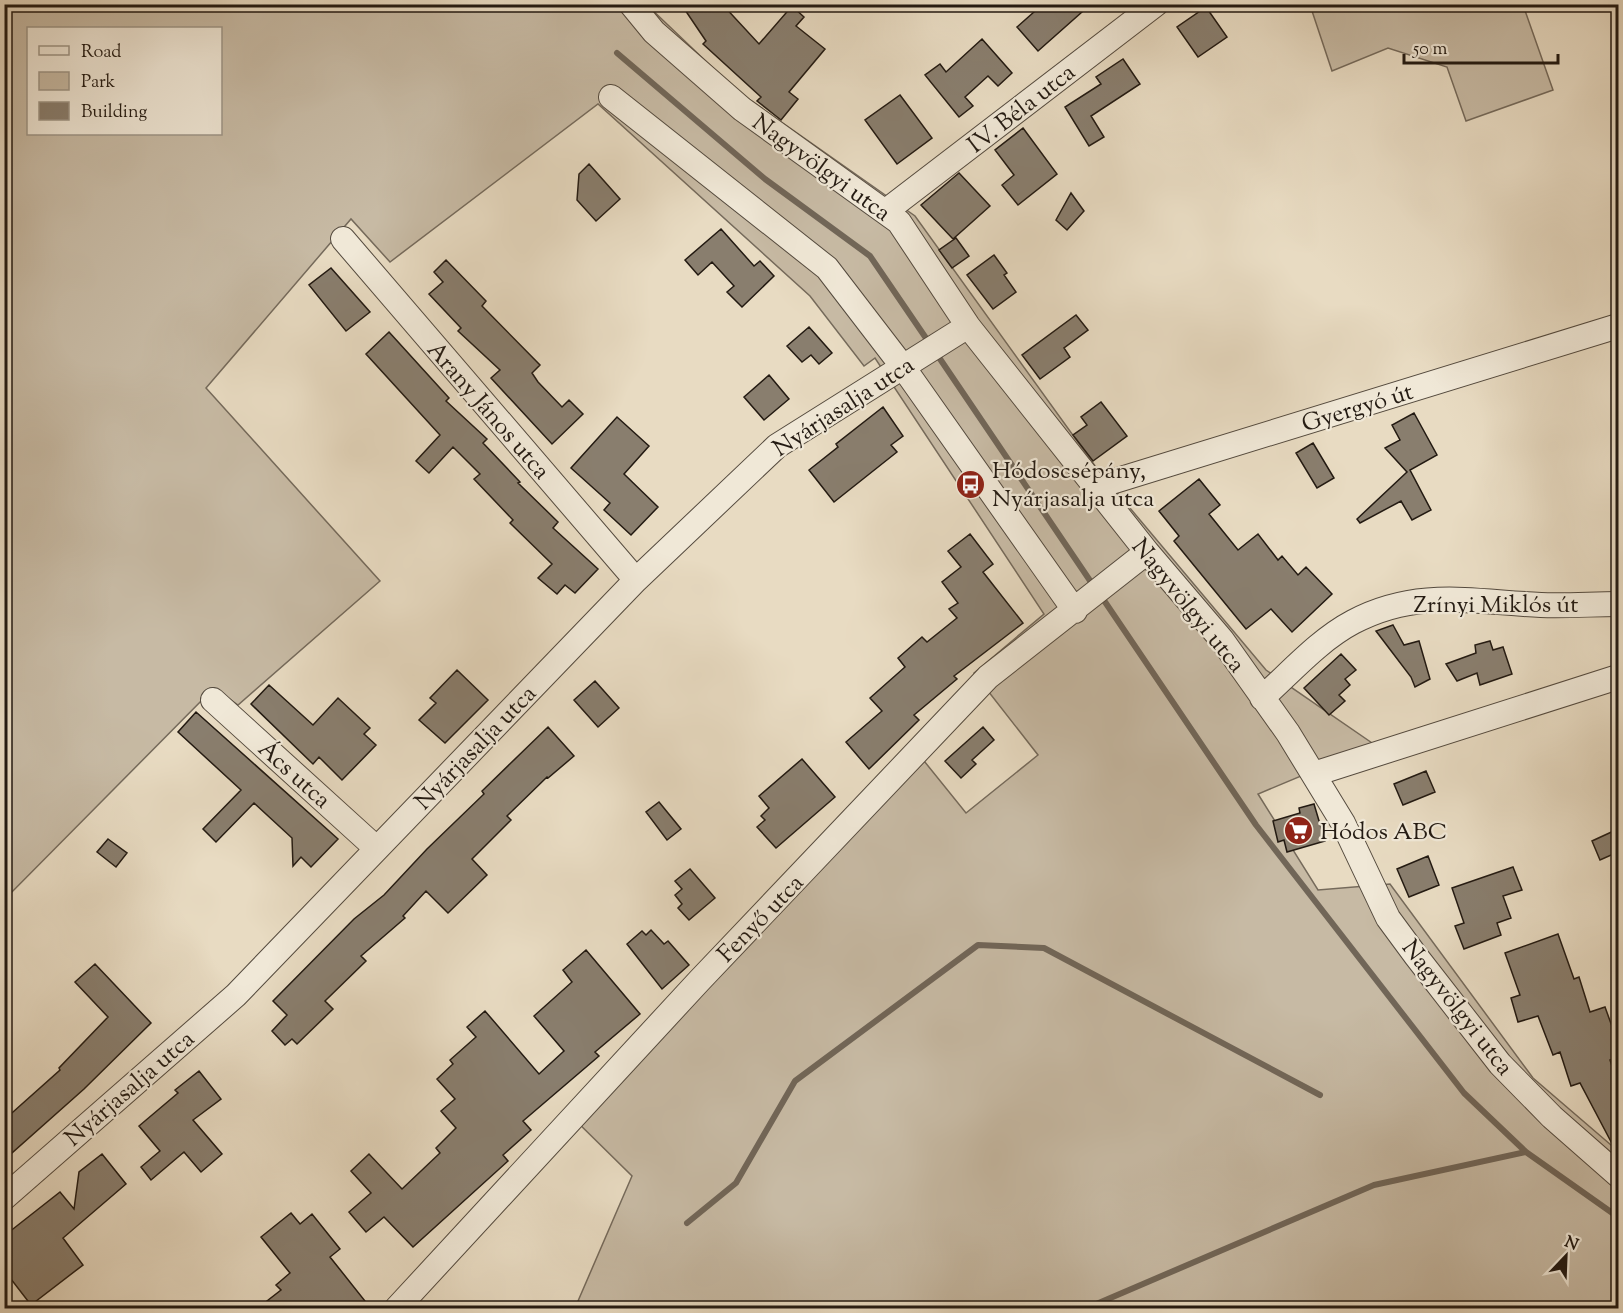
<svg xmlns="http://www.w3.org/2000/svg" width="1623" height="1313" viewBox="0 0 1623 1313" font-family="'Sorts Mill Goudy',serif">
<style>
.green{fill:#c7baa4;stroke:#756a5b;stroke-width:1.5;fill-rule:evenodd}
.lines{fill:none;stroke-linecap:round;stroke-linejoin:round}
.stream{stroke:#716658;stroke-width:6}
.building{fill:#897e6e;stroke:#231a12;stroke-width:1.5}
.minor-casing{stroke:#544a3e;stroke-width:26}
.minor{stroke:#f0e8d7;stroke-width:24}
.labels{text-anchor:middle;stroke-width:4.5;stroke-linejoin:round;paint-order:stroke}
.street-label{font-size:24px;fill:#231a12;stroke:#f0e8d7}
.poi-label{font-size:24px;fill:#231a12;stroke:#f0e8d7;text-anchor:start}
</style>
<rect width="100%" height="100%" fill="#e8dbc2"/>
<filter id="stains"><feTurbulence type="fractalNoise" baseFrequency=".00333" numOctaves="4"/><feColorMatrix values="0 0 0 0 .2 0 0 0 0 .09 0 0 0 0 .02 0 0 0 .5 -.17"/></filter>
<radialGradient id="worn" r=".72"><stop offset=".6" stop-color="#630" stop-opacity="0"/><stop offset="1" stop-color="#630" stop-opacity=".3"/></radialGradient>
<path class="green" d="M5,5H647L736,90L915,216L1098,470L1266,670L1375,745L1258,794L1318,890L1390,884L1533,1078L1618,1151V1308H575L632,1176L566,1111L912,746L966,813L1038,755L974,673L1044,614L875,358L864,366L810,296L598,104L390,262L351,219L206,388L380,581L238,705L214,688L5,899ZM28,28H220V134H28Z
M1310,5H1523L1553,90L1466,121L1447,67L1388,48L1332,71Z"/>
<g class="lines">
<path class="stream" d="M617,53L765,179L870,256L930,344
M936,353L1095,588
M1101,596L1256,825L1464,1093L1526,1152L1618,1217
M687,1223L736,1183L795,1081L978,945L1044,948L1320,1095
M1087,1308L1374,1185L1526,1152"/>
</g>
<path class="building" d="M681,4H722L759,44L792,6L804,17L796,26L825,49L789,92L798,99L781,120L757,101L761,97L703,44L706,41Z
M1043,4H1091L1038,51L1017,27Z
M1206,7L1227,37L1198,57L1177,27Z
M982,39L1012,73L998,86L988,76L965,97L973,106L959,117L925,75L940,64L946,72Z
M1123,59L1140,84L1091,116L1104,137L1089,146L1065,107L1101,84L1096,77Z
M900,95L932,138L897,164L865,120Z
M1023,128L1057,174L1018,205L1002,185L1014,175L995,150Z
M589,164L620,199L596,221L577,200L579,174Z
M959,173L990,206L953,239L921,205Z
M1071,193L1084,211L1067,230L1056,220Z
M721,229L754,266L760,261L774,276L742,307L727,292L734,286L712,262L698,275L685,260Z
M956,238L969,256L952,268L939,250Z
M994,255L1007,273L1004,275L1016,292L993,309L967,275Z
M446,260L486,301L482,306L540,365L532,373L538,382L562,407L569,400L583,414L552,444L491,378L500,370L458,331L461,328L429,294L443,282L434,272Z
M331,268L370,312L346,331L309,285Z
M1076,315L1088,330L1064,348L1070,357L1040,379L1022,355Z
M809,327L832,353L819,364L811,355L802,362L787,346Z
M389,332L449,398L446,401L487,439L483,443L520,482L518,483L558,522L553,528L598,569L575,593L565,585L557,594L538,578L552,564L510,523L513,520L474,479L480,474L453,447L429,473L416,461L440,435L366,354Z
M769,375L789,399L764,420L744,397Z
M1101,402L1127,436L1093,461L1073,435L1087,425L1081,417Z
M883,407L903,436L891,445L897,452L834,502L809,470L838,447L836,444Z
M1414,413L1437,455L1410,470L1431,510L1412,520L1401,501L1360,523L1357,519L1407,472L1385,448L1400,440L1392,425Z
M617,417L649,446L624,474L658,507L631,535L604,510L610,503L571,468Z
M1313,443L1334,478L1317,488L1296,453Z
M1199,479L1220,505L1209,514L1238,550L1258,534L1278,560L1282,556L1298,575L1306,567L1332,594L1292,632L1271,609L1246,629L1174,541L1179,536L1159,511Z
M970,534L993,564L983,572L1023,623L954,676L957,679L914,715L919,720L869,769L846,742L882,711L870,698L905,667L898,658L922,637L927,642L957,618L949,609L958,603L942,582L961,567L948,551Z
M1393,625L1404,645L1419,641L1430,679L1415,687L1411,677L1376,631Z
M1490,641L1493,650L1503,647L1512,674L1480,685L1477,673L1457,681L1446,664L1476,653L1475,645Z
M1341,654L1356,670L1345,679L1350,685L1339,695L1345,701L1329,715L1304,688Z
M457,670L488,700L445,743L419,720L436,703L430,698Z
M595,681L619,708L598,727L574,700Z
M269,685L313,725L338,698L370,728L364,734L376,745L342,780L319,757L313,764L251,704Z
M196,712L338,839L311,867L301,857L293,866L292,838L254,803L216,842L203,829L241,790L178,732Z
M548,727L574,756L548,778L547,777L507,816L511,820L472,859L487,875L448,913L426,891L403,916L405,918L361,956L366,961L325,1001L333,1009L297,1044L292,1039L285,1045L272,1031L287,1015L273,1001L354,919L384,895L427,849L484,794L482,791Z
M983,727L994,740L972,760L976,764L961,778L945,761Z
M802,759L835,797L776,848L757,827L765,820L761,816L769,808L759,796Z
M1426,771L1435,792L1403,805L1394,784Z
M659,802L681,829L667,840L646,812Z
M1314,804L1325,841L1287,852L1284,840L1278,842L1273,821L1300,813L1299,808Z
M1618,829V852L1600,860L1592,841Z
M108,839L127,853L116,867L97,852Z
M1428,856L1439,885L1409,897L1397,869Z
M1513,867L1522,890L1503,896L1511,918L1497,923L1501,935L1464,949L1455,926L1464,923L1452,888Z
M690,869L715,898L689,920L678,908L682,904L675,895L682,889L675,881Z
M651,930L664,944L668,941L689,965L662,989L627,944L642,931L646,935Z
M1558,934L1574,979L1579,977L1590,1012L1605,1007L1618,1043V1057L1610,1060L1618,1085V1155L1580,1083L1571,1086L1560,1052L1553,1055L1538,1016L1518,1022L1511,998L1520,995L1505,953Z
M586,950L640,1014L595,1052L599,1056L523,1121L531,1130L503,1155L508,1161L413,1247L384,1217L366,1232L349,1212L371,1193L351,1171L369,1154L402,1189L440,1153L436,1148L456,1128L441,1111L455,1099L437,1079L453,1064L450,1060L476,1037L467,1027L485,1011L539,1074L564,1051L534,1016L572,982L563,970Z
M95,964L151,1023L84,1089L4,1160V1120L60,1070L59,1068L108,1017L75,982Z
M199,1071L221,1099L193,1120L222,1154L201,1172L184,1152L151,1180L141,1167L160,1151L139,1126L178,1093L175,1090Z
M102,1154L126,1184L63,1238L83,1265L31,1305L4,1270V1236L60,1192L74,1209L79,1172Z
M291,1213L300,1224L312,1214L340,1249L330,1257L365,1301L355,1308H258L281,1290L276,1285L290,1273L261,1237Z"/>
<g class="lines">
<defs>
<path id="minor" d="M631,4L654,32L742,109L899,222L968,326L1147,552L1222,640L1288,733L1343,823L1388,918L1416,956L1500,1064L1552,1117L1618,1175
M611,97L827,268L903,367L1075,611
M886,211L1156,4
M343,239L636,580
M1095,487L1618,326
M1262,698C1291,672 1319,640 1353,622C1417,588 1473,602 1541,605C1567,606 1593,604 1618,604
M213,700L376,848
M1314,774L1618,677
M4,1198L236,995L636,580L777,446L968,326
M397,1308L699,981L988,677L1147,552"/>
</defs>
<use href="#minor" class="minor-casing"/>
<use href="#minor" class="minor"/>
</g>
<defs>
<symbol id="bus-disc" viewBox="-11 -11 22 22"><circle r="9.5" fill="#8f2418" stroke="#f0e8d7"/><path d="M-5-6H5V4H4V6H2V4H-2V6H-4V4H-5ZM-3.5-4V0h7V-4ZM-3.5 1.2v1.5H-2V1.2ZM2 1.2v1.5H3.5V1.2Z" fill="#fff"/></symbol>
<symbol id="supermarket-disc" viewBox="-11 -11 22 22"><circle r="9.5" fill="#8f2418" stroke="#f0e8d7"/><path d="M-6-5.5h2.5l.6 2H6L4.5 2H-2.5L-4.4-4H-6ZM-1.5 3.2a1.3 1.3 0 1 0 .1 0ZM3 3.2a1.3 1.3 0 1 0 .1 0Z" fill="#fff"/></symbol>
</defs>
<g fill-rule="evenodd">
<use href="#bus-disc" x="954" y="468" width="33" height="33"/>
<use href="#supermarket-disc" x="1282" y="814" width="33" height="33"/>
</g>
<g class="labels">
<g class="street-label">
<text transform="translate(1021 108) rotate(-38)" y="8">IV. Béla utca</text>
<text transform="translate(822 167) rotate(36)" y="8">Nagyvölgyi utca</text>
<text transform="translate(843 406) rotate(-33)" y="8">Nyárjasalja utca</text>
<text transform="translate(1357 407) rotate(-17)" y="8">Gyergyó út</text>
<text transform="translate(489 410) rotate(49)" y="8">Arany János utca</text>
<text x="1496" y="612">Zrínyi Miklós út</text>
<text transform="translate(1189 605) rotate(51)" y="8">Nagyvölgyi utca</text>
<text transform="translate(475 747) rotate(-46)" y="8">Nyárjasalja utca</text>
<text transform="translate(295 774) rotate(42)" y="8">Ács utca</text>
<text transform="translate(760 918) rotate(-46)" y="8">Fenyő utca</text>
<text transform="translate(1458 1007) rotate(52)" y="8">Nagyvölgyi utca</text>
<text transform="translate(129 1088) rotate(-41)" y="8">Nyárjasalja utca</text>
</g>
<g class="poi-label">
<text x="992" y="478">Hódoscsépány,<tspan x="992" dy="28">Nyárjasalja utca</tspan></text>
<text x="1320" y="839">Hódos ABC</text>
</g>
</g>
<rect width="1623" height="1313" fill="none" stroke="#e8dbc2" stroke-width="24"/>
<rect x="6" y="6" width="1611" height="1301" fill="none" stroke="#231a12" stroke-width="3"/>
<rect x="12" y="12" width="1599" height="1289" fill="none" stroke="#231a12" stroke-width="1.5"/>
<rect x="27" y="27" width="195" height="108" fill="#f0e8d7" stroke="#9e9688" stroke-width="1.5"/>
<rect x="39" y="46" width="30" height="9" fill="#f0e8d7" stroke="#9e9688" stroke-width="1.5"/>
<text x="81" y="57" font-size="18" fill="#231a12">Road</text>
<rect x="39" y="72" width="30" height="18" fill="#c7baa4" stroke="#9e9688" stroke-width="1.5"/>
<text x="81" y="87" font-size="18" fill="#231a12">Park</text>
<rect x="39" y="102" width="30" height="18" fill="#897e6e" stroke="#9e9688" stroke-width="1.5"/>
<text x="81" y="117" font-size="18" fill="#231a12">Building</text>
<g transform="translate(1566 1256) rotate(23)" stroke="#f0e8d7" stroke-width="4.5" paint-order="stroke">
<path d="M0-4.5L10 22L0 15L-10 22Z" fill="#231a12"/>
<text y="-9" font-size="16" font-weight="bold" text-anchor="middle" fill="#231a12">N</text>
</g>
<path d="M1404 54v9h154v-9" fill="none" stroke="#231a12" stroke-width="3"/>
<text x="1413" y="54" font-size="18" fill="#231a12" stroke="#f0e8d7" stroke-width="4.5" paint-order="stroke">50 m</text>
<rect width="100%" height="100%" filter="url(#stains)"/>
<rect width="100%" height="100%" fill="url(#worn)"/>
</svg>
